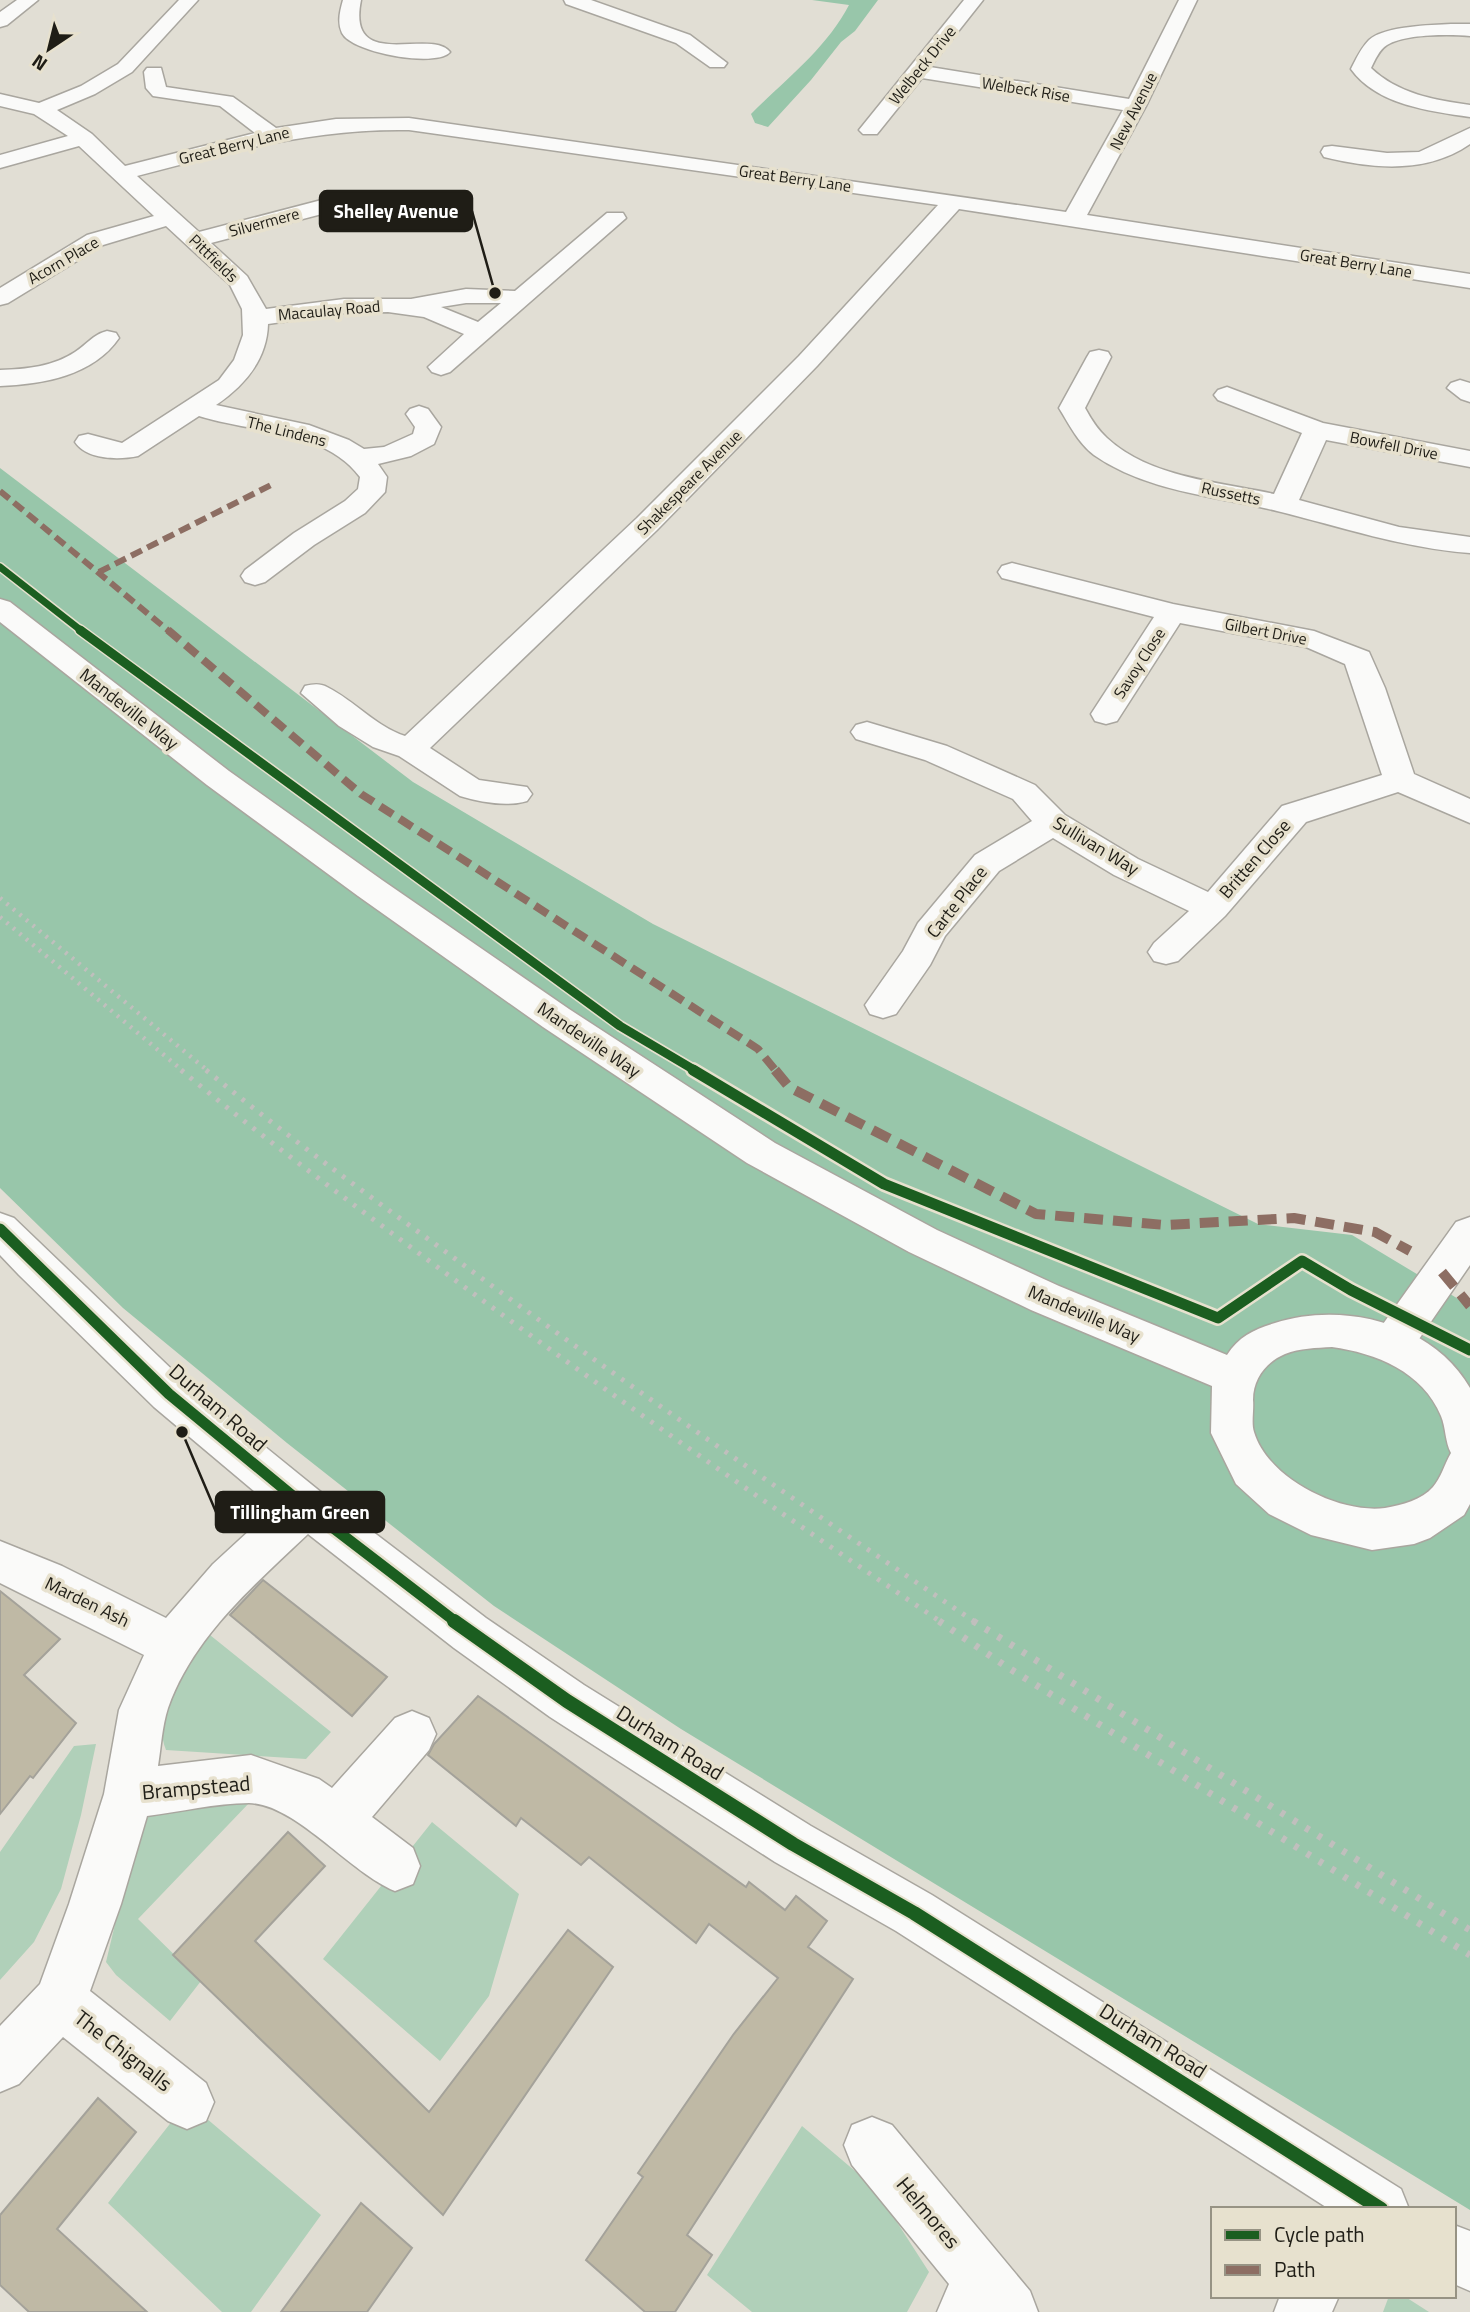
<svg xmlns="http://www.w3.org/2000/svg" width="1470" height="2312" viewBox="0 0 1470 2312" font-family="'Titillium Web',sans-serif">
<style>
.green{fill:#b0d0b9}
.forest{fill:#98c6aa}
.building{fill:#bfb9a5;stroke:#a4a29a;stroke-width:2}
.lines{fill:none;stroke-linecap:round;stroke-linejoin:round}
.minor-casing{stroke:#a9a69f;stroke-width:3}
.major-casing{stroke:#a9a69f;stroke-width:3}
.minor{fill:#fafaf9;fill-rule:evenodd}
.major{fill:#fafaf9;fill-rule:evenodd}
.rail-far2{stroke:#c0bfbd;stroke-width:4.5;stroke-dasharray:2.5 6;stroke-linecap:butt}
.rail-far1{stroke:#c0bfbd;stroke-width:5;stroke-dasharray:3.5 8;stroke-linecap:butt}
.rail{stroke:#c0bfbd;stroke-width:7;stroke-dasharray:4.5 10;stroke-linecap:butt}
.quiet-far2{stroke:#8d6e63;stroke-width:6;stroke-dasharray:12 6;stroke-linecap:butt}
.quiet-far1{stroke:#8d6e63;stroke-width:8;stroke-dasharray:15 8;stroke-linecap:butt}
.quiet{stroke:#8d6e63;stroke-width:10;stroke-dasharray:19 10;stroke-linecap:butt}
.cycleway-far3-casing{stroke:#e7e1ce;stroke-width:10}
.cycleway-far2-casing{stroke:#e7e1ce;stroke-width:12}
.cycleway-far1-casing{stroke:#e7e1ce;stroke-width:16}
.cycleway-casing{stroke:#e7e1ce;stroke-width:18}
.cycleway-far3{stroke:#1b5e20;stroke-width:7}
.cycleway-far2{stroke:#1b5e20;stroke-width:9}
.cycleway-far1{stroke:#1b5e20;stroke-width:11}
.cycleway{stroke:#1b5e20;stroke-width:14}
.labels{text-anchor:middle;stroke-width:7;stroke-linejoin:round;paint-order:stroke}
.far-street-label{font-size:16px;fill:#1f1d16;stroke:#e7e1ce}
.street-label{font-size:18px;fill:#1f1d16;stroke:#e7e1ce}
.near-street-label{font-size:21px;fill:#1f1d16;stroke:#e7e1ce}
.leader{fill:none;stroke:#1f1d16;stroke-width:2.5}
.callout-dot{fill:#1f1d16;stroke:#e7e1ce;stroke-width:2.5}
.callout{fill:#1f1d16;stroke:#1f1d16;stroke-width:2.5}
.callout-label{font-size:19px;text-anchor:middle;font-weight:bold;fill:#fff}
</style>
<rect width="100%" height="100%" fill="#e1ded4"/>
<path class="green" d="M205,1631L331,1732L306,1759L166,1750C150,1711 187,1664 205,1631Z
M96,1744L81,1815L61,1889L34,1942L0,1980V1852L74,1746Z
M251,1801L138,1919L201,1981L170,2021L116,1975L106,1962L139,1824L152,1813Z
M432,1822L519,1894L489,1996L440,2061L323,1959Z
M187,2102L321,2215L251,2312H222L108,2203Z
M802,2126L875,2188L929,2272L907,2312H752L707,2275Z
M1389,2296H1404L1429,2312H1383Z"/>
<path class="forest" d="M812,0H878L855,31L841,42L811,80L768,127L755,123L751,114C786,79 826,49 849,5Z
M0,468L413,782L653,924L1258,1224L1352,1235L1470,1306V2210L681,1729L494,1606L287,1443L123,1308L0,1188Z"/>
<path class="building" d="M263,1580L387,1677L352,1716L230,1615Z
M0,1591L60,1639L24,1675L76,1723L33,1778L30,1776L0,1814Z
M478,1696L746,1887L749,1882L785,1910L796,1896L827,1921L808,1947L853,1979L687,2235L712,2255L675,2312H645L586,2260L643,2177L638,2173L733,2035L778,1978L709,1924L696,1943L589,1857L581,1865L521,1818L516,1826L428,1755L434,1744Z
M288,1832L325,1866L255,1941L429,2112L568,1930L613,1967L443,2215L173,1955Z
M98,2098L136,2132L57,2229L147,2312H29L0,2285V2215Z
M361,2203L412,2248L367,2312H281Z"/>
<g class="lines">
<defs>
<path id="minor" d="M17,0H38L7,25L0,27V12Z
M179,0H198L132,72L95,94L57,110L92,134L125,166L255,133L220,106L153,96L146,88L144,72L147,68H161L166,87L233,97L276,128L336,119L409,118L1066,212L1123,110L922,78L877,134H863L859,130L964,0H983L930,67L1129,99L1179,0H1197L1146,106L1087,215L1470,274V288L959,209L817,366L657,530L430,748L479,780L527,787L532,794L527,801C507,807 480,802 460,796L399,756L373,747L339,726L301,693L305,686C313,684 320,683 327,687C355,701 375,726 405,736L637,518L799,356L938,205L409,130C315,128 227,152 137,176L199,232L333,197L341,199L344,204L341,209L211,243L247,276L266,309L344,299H411L466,289L515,291L607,213H623L626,218L450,372L441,375L432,372L428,367L464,334L424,317L388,312L344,313L268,324C267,360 244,386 216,405L309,425L349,440L364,449L384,447L413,434L415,427L406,414L410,409L419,406L428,409L441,427L434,444L411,456L378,464L387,477L385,492L365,513L314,545L265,582L255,585L245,582L241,576L245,570L294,533L345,501L358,489L360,477C324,429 252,433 199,416L138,456C119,460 87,460 75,442L79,436L88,434L122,443L219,380L234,360L243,335L242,309L230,285L166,226L103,245L8,303L0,305V288L87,235L154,216L79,146L0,168V155L68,136L34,114L0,106V94L39,103L81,86L118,64ZM466,303H501L478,322L441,307Z
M343,0H361C346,74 431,27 450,52C437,68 352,53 342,33C337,22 340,11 343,0Z
M564,0H591L690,35L727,63L724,67H710L676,43L566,4Z
M1451,24H1470V36C1449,34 1405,34 1387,45C1379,50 1375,60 1371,68C1398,94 1435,100 1470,105V117C1429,111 1377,105 1351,69C1356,59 1361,48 1369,40C1384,26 1431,25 1451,24Z
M1470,128V144C1427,174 1373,169 1324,157L1321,152L1324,147L1332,146L1387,153L1419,152Z
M107,331L116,333L119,338C93,376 43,384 0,386V370C27,369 52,367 75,352C86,345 94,334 107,331Z
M1099,350L1108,352L1111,357L1085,408C1091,419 1098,430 1107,438C1150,478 1220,482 1274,494L1302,433L1218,400L1214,395L1218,390L1227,387L1323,423L1470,451V467L1326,440L1299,500L1399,527L1470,537V553C1403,548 1342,527 1277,511C1216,496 1147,492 1094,455C1078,443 1069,424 1059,408L1087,357L1090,352Z
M1460,380L1470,383V402L1461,399L1447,388L1451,383Z
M1012,563L1173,604L1314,631L1369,652L1385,688L1414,774L1470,799V823L1398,792L1306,822L1225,916L1178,961L1166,964L1154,961L1148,952L1154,943L1189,911L1114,875L1053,838L999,871L945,936L930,965L896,1014L883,1018L870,1014L865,1005L903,951L918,923L975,855L1032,821L1013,799L925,760L856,739L851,732L856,725L867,722L947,746L1035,785L1065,815L1138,859L1208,892L1282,806L1382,775L1345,664L1306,647L1180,623L1117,721L1106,724L1095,721L1091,714L1154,617L1002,578L998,572L1002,566Z
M0,1213L14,1218L184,1381L322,1493L486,1618L584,1685L811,1826L932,1895L1401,2189L1409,2209H1329L896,1931L775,1862L550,1717L454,1648L308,1534C254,1585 193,1637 168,1708C162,1726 161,1748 158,1766L251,1755L319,1779L332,1788L395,1718L412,1711L429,1718L436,1734L429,1750L372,1817L413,1848L420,1866L413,1884L395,1891C350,1873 296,1804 249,1803C216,1803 180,1812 147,1816L121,1904L90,1991L206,2083L214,2102L206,2121L187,2129L168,2121L63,2037L19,2084L0,2092V2026L40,1984L69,1904L104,1794L119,1710L144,1655L0,1583V1541L62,1566L166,1618L213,1564L274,1508L154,1407L19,1275L0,1255Z
M1470,1217V1265L1408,1355L1393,1360L1378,1355L1372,1343L1378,1331L1456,1222Z
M872,2117L892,2125L1030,2291L1038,2312H937L949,2284L852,2165L844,2145L852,2125Z
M1454,2225L1470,2231V2291L1454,2284Z
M1280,2296H1339L1332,2312H1274Z"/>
<path id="major" d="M0,599L10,602L229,771L382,880L569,1009L775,1143L937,1230L1059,1286L1227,1355C1239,1336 1255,1329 1275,1323C1343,1301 1433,1323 1470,1388V1504L1464,1515L1430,1538L1414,1544L1372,1550L1311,1535L1269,1514L1236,1484L1211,1433L1212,1386L1031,1310L909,1252L747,1163L543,1027L358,896L207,785L0,622ZM1332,1347C1376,1353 1423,1372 1441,1416C1446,1428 1445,1442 1451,1453C1445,1463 1441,1478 1433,1487C1422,1500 1402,1505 1385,1508C1340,1514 1268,1479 1254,1432C1251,1423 1254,1410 1253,1400C1253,1379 1266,1362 1285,1354C1300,1348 1316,1348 1332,1347Z"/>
</defs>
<use href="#minor" class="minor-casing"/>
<use href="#major" class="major-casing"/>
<use href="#minor" class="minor"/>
<use href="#major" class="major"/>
<path class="rail-far2" d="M0,898L208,1071
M0,917L183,1071"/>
<path class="rail-far1" d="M181,1070C264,1139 350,1202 436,1266C602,1389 771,1507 941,1622
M206,1070C284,1134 365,1193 446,1252C619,1380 797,1502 975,1622"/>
<path class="rail" d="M939,1621L1007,1667L1470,1955
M973,1621L1470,1930"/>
<path class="quiet-far2" d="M0,491L170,632
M99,572L271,485"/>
<path class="quiet-far1" d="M168,630L361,794L758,1049L776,1071"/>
<path class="quiet" d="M775,1070L789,1087L1036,1214L1165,1225L1294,1218L1375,1232L1410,1251
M1442,1272L1470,1306"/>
<defs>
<path id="cycleway-far3" d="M0,567L83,632"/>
<path id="cycleway-far2" d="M80,630L620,1026L696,1071"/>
<path id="cycleway-far1" d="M693,1070L884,1184L1218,1318L1302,1261L1351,1290L1470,1350
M0,1229L169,1394L306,1507L456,1622"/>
<path id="cycleway" d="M454,1621L567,1701L793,1844L914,1913L1381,2209"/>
</defs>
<use href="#cycleway-far3" class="cycleway-far3-casing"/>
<use href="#cycleway-far2" class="cycleway-far2-casing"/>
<use href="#cycleway-far1" class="cycleway-far1-casing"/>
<use href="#cycleway" class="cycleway-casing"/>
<use href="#cycleway-far3" class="cycleway-far3"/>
<use href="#cycleway-far2" class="cycleway-far2"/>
<use href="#cycleway-far1" class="cycleway-far1"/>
<use href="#cycleway" class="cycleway"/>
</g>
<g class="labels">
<g class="far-street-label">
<text transform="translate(922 65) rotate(-51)" y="6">Welbeck Drive</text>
<text transform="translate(1026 89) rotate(9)" y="6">Welbeck Rise</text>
<text transform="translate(1133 111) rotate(-63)" y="6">New Avenue</text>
<text transform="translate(234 145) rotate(-14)" y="6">Great Berry Lane</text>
<text transform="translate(795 178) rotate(8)" y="6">Great Berry Lane</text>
<text transform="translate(264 222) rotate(-15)" y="6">Silvermere</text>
<text transform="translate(214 258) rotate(44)" y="6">Pittfields</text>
<text transform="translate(63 260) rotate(-30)" y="6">Acorn Place</text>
<text transform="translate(1356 263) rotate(9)" y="6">Great Berry Lane</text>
<text transform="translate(329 310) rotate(-5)" y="6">Macaulay Road</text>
<text transform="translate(287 431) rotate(14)" y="6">The Lindens</text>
<text transform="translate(1394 445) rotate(11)" y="6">Bowfell Drive</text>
<text transform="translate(689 482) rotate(-45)" y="6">Shakespeare Avenue</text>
<text transform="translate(1231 493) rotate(12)" y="6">Russetts</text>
<text transform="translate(1266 631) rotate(11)" y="6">Gilbert Drive</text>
<text transform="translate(1139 663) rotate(-57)" y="6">Savoy Close</text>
</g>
<g class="street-label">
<text transform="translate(129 709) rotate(38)" y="6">Mandeville Way</text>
<text transform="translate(1096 846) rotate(31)" y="6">Sullivan Way</text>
<text transform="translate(1255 859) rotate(-49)" y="6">Britten Close</text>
<text transform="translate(957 902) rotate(-52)" y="6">Carte Place</text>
<text transform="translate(589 1040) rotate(34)" y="6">Mandeville Way</text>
<text transform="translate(1084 1314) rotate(23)" y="6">Mandeville Way</text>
<text transform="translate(87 1602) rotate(26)" y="6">Marden Ash</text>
</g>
<g class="near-street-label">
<text transform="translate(218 1408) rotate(41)" y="7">Durham Road</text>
<text transform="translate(670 1743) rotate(32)" y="7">Durham Road</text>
<text transform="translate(196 1788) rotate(-5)" y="7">Brampstead</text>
<text transform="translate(1153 2041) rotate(32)" y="7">Durham Road</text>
<text transform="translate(123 2051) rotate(38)" y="7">The Chignalls</text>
<text transform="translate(928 2213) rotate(50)" y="7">Helmores</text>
</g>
</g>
<path class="leader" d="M495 293L472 211M182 1432L216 1512"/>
<g class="callout-dot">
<circle cx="495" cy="293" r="7"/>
<circle cx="182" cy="1432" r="7"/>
</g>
<g class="callout">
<rect x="320" y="191" width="152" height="40" rx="7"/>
<rect x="216" y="1492" width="168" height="40" rx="7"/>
</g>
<g class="callout-label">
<text x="396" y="218">Shelley Avenue</text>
<text x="300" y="1519">Tillingham Green</text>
</g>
<rect x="1211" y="2207" width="245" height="91" fill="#e7e1ce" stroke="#979384" stroke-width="2"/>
<rect x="1225" y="2230" width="35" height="10" fill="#1b5e20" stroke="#979384" stroke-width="2"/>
<text x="1274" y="2242" font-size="21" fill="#1f1d16">Cycle path</text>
<rect x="1225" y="2265" width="35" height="10" fill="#8d6e63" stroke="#979384" stroke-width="2"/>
<text x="1274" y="2277" font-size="21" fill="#1f1d16">Path</text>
<g transform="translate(49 49) rotate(215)" stroke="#e7e1ce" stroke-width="5" paint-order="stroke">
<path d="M0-5L12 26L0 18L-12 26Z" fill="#1f1d16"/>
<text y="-10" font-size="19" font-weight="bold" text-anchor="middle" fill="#1f1d16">N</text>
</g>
</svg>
